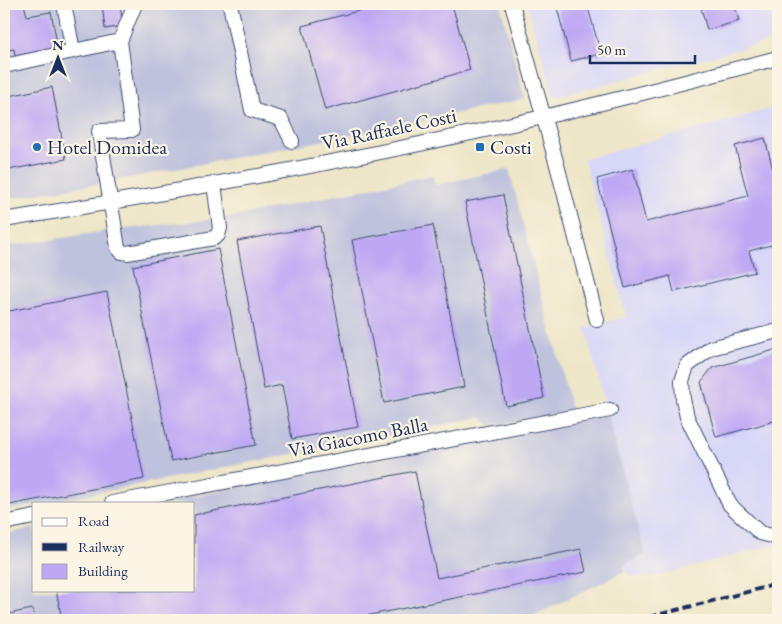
<svg xmlns="http://www.w3.org/2000/svg" width="782" height="624" viewBox="0 0 782 624" font-family="'EB Garamond',serif">
<style>
.built{fill:#d7d7f8}
.industrial{fill:#bfc2dd}
.building{fill:#bda8f4}
.lines{fill:none;stroke-linecap:round;stroke-linejoin:round}
.minor-casing{stroke:#3a4a6e;stroke-width:16}
.minor{stroke:#fff;stroke-width:14}
.rail{stroke:#1b2f5e;stroke-width:4;stroke-dasharray:8 4;stroke-linecap:butt}
.poi-dot{fill:#1f6fb2;stroke:#fcf5e5;stroke-width:2}
.labels{text-anchor:middle;stroke-width:4.5;stroke-linejoin:round;paint-order:stroke}
.street-label{font-size:20px;fill:#1b2f5e;stroke:#fcf5e5}
.poi-label{font-size:20px;fill:#1b2f5e;stroke:#fcf5e5;text-anchor:start}
</style>
<rect width="100%" height="100%" fill="#fcf5e5"/>
<filter id="ink" filterUnits="userSpaceOnUse"><feTurbulence type="fractalNoise" baseFrequency=".02" numOctaves="2"/><feDisplacementMap in="SourceGraphic" scale="10" xChannelSelector="R" yChannelSelector="G"/><feConvolveMatrix kernelMatrix="1 2 1 2 8 2 1 2 1" color-interpolation-filters="sRGB"/></filter>
<filter id="wash" filterUnits="userSpaceOnUse"><feTurbulence type="fractalNoise" baseFrequency=".0096" numOctaves="4" result="noise"/><feDisplacementMap in="SourceGraphic" scale="20" xChannelSelector="R" yChannelSelector="G"/><feGaussianBlur stdDeviation="1.12" result="paint"/><feColorMatrix in="noise" values="0 0 0 0 0 0 0 0 0 0 0 0 0 0 0 0 0 1.4 0 .05"/><feComposite in="paint" operator="in"/></filter>
<g filter="url(#wash)">
<rect width="100%" height="100%" fill="#ede6c8"/>
<path class="built" d="M527,4H778V39L554,97Z
M778,107V544L650,578L629,575L623,566L645,554L585,328L626,317L584,159Z"/>
<path class="industrial" d="M4,4H500L525,99L362,133L97,184L4,199Z
M509,169L572,412L490,426L481,417L45,503H34V505L4,511V247L106,231L232,217L433,175L435,185Z
M607,413L645,554L623,566L625,571L525,620H4V534L34,528V590H194V503H160Z"/>
<g id="blocks">
<path class="building" d="M4,4H24L27,16L51,12L58,48L15,56L14,49L4,51Z
M102,4H120L123,26L105,29Z
M384,4H452L470,70L325,110L302,26Z
M556,4H587L601,54L571,61Z
M700,4H734L739,21L707,30Z
M52,87L66,159L8,170L9,176L4,177V97Z
M765,138L778,190V243L749,251L755,272L674,292L670,276L625,288L597,179L633,169L646,222L748,196L735,146Z
M503,195L544,398L506,406L465,202Z
M433,225L464,387L384,403L352,240Z
M320,226L358,427L292,439L282,385L264,389L237,241Z
M218,249L256,445L171,461L133,266Z
M107,292L144,479L4,506V312Z
M778,349V420L716,437L701,382L712,368Z
M415,471L437,578L581,549L586,572L345,620H62L56,590H194V515Z
M32,609L35,620H4V615Z"/>
</g>
</g>
<g filter="url(#ink)">
<use href="#blocks" fill-opacity="0" stroke="#3a4a6e" stroke-width="1"/>
<g class="lines">
<defs>
<path id="minor" d="M64,4L73,51
M135,4L120,41L132,130L99,131L118,248L122,252L127,253L214,238L218,235L220,228L214,184
M230,4L252,110L281,119L292,141
M512,4L557,165L597,320
M4,66L120,41
M4,220C184,191 365,158 543,117C622,99 700,78 778,58
M778,331L711,348L687,366L682,381L683,399L687,417L730,505L760,533L772,536L778,534
M112,503L610,410
M4,523L34,517"/>
</defs>
<use href="#minor" class="minor-casing"/>
<use href="#minor" class="minor"/>
<path class="rail" d="M638,620L778,584"/>
</g>
</g>
<g class="poi-dot">
<circle cx="37" cy="147" r="5"/>
<rect x="475" y="142" width="10" height="10" rx="2.5"/>
</g>
<g class="labels">
<g class="street-label">
<text transform="translate(389 129) rotate(-12)" y="7">Via Raffaele Costi</text>
<text transform="translate(358 437) rotate(-11)" y="7">Via Giacomo Balla</text>
</g>
<g class="poi-label">
<text x="47" y="154">Hotel Domidea</text>
<text x="490" y="154">Costi</text>
</g>
</g>
<rect width="782" height="624" fill="none" stroke="#fcf5e5" stroke-width="20"/>
<rect x="32" y="502" width="162" height="90" fill="#fcf5e5" stroke="#a2a6af"/>
<rect x="42" y="518" width="25" height="8" fill="#ffffff" stroke="#a2a6af"/>
<text x="78" y="526" font-size="15" fill="#1b2f5e">Road</text>
<rect x="42" y="543" width="25" height="8" fill="#1b2f5e" stroke="#a2a6af"/>
<text x="78" y="552" font-size="15" fill="#1b2f5e">Railway</text>
<rect x="42" y="564" width="25" height="15" fill="#bda8f4" stroke="#a2a6af"/>
<text x="78" y="576" font-size="15" fill="#1b2f5e">Building</text>
<g transform="translate(58 58)" stroke="#fcf5e5" stroke-width="4" paint-order="stroke">
<path d="M0-4L9 19L0 12L-9 19Z" fill="#1b2f5e"/>
<text y="-8" font-size="14" font-weight="bold" text-anchor="middle" fill="#1b2f5e">N</text>
</g>
<path d="M590 55v8h105v-8" fill="none" stroke="#1b2f5e" stroke-width="2.5"/>
<text x="597" y="55" font-size="15" fill="#1b2f5e" stroke="#fcf5e5" stroke-width="4" paint-order="stroke">50 m</text>
</svg>
